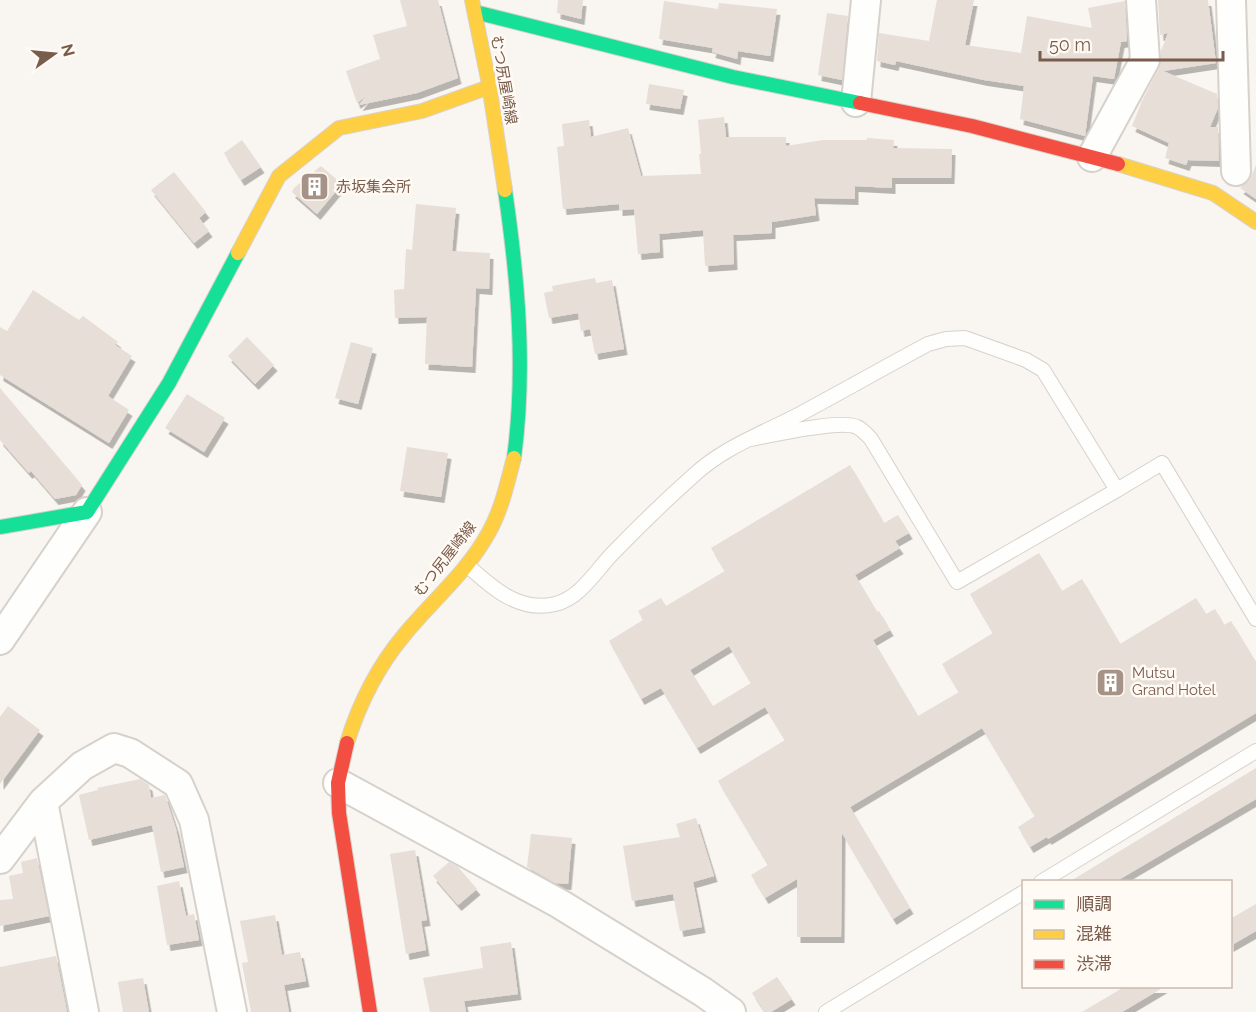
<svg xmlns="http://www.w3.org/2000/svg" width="1256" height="1012" viewBox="0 0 1256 1012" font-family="Raleway,'Noto Sans JP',sans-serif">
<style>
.building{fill:#e6ded7;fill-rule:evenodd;filter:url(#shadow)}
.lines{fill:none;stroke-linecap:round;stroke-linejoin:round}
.lane-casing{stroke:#d7d1cb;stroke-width:16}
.street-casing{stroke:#d7d1cb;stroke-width:32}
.fast-casing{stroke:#d9d2cb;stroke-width:16}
.slow-casing{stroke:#d9d2cb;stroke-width:16}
.jam-casing{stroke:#d9d2cb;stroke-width:16}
.lane{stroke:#fefefd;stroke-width:14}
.street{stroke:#fefefd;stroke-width:28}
.fast{stroke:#16e098;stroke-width:14}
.slow{stroke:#ffcf43;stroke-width:14}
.jam{stroke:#f24e42;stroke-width:14}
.labels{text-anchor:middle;stroke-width:5;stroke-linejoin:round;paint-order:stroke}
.street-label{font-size:15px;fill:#7a5c4d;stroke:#fffaf3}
.poi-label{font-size:15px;fill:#7a5c4d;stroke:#fffaf3;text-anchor:start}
</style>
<defs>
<filter id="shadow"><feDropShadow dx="3.5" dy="6" stdDeviation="0" flood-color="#0004"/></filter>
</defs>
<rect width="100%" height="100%" fill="#f9f5f0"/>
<path class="building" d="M400,0H438L458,78L417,93L359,105L365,97L357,103L346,71L380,59L373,35L407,26Z
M558,0H583L581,19L557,13Z
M937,0H974L965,45L1021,53L1027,16L1092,28L1088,8L1125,1L1127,41L1121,42L1114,79L1093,76L1085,136L1020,119L1024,86L984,80L896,61L895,65L877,61L879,33L929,41Z
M1158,0H1208L1216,63L1163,71L1217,94L1218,108L1210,127H1218L1219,161L1188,160L1186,165L1165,158L1169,143L1132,126L1142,101L1159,68L1161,51L1168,33L1160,35Z
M664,1L718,9L719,3L777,9L770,56L738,51L737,59L712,52L713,48L659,39Z
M827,13L848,16L842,80L818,75Z
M649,84L684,90L680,109L646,104Z
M724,117L726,137H786V146L823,140H867V138L894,140L893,148L952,149L951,178H892V188L855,186V199L814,198L816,215L772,222V233L733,235L734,264L705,266L703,230L659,234L660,252L638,254L634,209L619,210V204L563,209L557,147L564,146L562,124L589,120L591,137L628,128L641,176L701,174L699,154H701L698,120Z
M242,140L261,167L241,180L224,153Z
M1256,165V199L1240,188L1250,179Z
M321,166L342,184L317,214L292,192L294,188Z
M174,172L206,212L199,218L209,231L194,243L151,190Z
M416,204L456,208L452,251L490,253L489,289L476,288L472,367L425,364L427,317L395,318L394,290L404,289L406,249L412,250Z
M595,278L596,283L612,280L624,349L595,354L590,329L581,331L578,313L549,318L544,293L553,291L552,286Z
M33,290L79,320L83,316L118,342L115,345L132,356L108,396L129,410L109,443L0,375V327L7,331Z
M247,337L274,365L255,384L228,356Z
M351,342L373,348L358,404L335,398Z
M0,388L82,485L76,495L55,499L31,471L29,473L0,440Z
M187,394L225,418L204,452L165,428Z
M407,447L448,453L441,497L400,491Z
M850,465L884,523L898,515L909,533L895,541L900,548L855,575L877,612L879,611L890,630L873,640L918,716L959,692L942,664L993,633L970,594L1039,553L1062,591L1082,579L1120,644L1196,598L1206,614L1215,609L1224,625L1231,621L1256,662V713L1048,839L1047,837L1030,847L1018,827L1035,816L982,728L850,807L910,908L893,919L842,833L841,937H797V879L765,898L751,875L768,865L718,781L785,740L765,707L697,748L661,688L641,699L609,641L643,620L638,611L661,598L666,606L725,571L711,548ZM729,646L751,683L713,706L690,670Z
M8,706L40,730L0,784V717Z
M1256,768V799L1115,882H1069Z
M140,779L149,785L151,798L165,795L176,829L184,867L161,872L152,825L89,840L79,795L98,790L97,788Z
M696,818L714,876L693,882L702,927L680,931L673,894L632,901L623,846L680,837L676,824Z
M531,834L572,838L568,884L555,883L527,867Z
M415,850L427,920L421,921L426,950L406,954L390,854Z
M37,858L49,916L0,926V900L13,899L9,876L23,873L21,862Z
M449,862L458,867L477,889L458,905L433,876Z
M179,881L186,916L194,914L199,940L167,945L157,886Z
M1256,904V931L1230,946V919Z
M275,915L282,955L300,952L306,981L284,985L289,1012H251L242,963L248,962L240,921Z
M511,942L518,994L464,1001L466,1012H430L423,978L483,968L480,947Z
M56,956L67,1012H0V967Z
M777,977L792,999L771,1012H765L752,993Z
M143,978L149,1012H123L118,982Z
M1124,987H1164L1122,1012H1082Z"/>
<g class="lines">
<defs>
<path id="lane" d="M1117,490L1162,463L1256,619
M467,565C491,587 519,613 555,604C580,598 595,572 612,554C638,527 666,500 694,475C724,447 764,433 800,414C843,391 885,367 928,344L946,339L965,338L1026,360L1043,370L1117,490L957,582L871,439C867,435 862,429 857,427C841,419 772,435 751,439
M1041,882L1256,751
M826,1012L1024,892"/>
<path id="street" d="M1231,0L1236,171
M856,102L866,0
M1092,157L1145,60L1141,0
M0,640L87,512
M338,783L560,904L703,992L731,1012
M43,802L84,1012
M0,859L43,802L82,766L114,748L130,753L178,784L194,820L232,1012"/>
<path id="fast" d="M475,12L733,77L860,103
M505,190C518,280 526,368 514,458
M0,527L87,512L169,383L238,253"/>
<path id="slow" d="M472,0L489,84L505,190
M1118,164L1213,193L1256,222
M238,253L279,176L339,128L422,111L489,87
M347,743C359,704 378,666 405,634C433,600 468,571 489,532C502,509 507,483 514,458"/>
<path id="jam" d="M860,103L972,126L1118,164
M347,743L338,783L339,813L370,1012"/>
</defs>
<use href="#lane" class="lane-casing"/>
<use href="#street" class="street-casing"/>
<use href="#fast" class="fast-casing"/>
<use href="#slow" class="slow-casing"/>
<use href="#jam" class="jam-casing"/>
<use href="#lane" class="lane"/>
<use href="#street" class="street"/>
<use href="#fast" class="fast"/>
<use href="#slow" class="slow"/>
<use href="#jam" class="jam"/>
</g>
<defs>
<symbol id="building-square" viewBox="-11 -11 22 22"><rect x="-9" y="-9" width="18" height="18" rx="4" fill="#a69286" stroke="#fffaf3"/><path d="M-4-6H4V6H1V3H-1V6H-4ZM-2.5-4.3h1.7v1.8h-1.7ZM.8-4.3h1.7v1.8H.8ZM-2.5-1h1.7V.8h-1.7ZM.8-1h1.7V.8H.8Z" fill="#fff"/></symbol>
</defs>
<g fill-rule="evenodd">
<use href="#building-square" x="298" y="170" width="33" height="33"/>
<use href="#building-square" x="1094" y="666" width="33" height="33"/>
</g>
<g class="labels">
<g class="street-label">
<text transform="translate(504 80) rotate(80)" y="5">むつ尻屋崎線</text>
<text transform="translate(445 559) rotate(-52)" y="5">むつ尻屋崎線</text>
</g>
<g class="poi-label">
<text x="336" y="192">赤坂集会所</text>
<text x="1132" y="678">Mutsu<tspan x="1132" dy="17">Grand Hotel</tspan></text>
</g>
</g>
<rect x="1022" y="880" width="210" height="108" fill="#fffaf3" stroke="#cabbb1" stroke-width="1.5"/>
<rect x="1034" y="900" width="30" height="9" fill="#16e098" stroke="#cabbb1" stroke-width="1.5"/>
<text x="1076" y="910" font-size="18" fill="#7a5c4d">順調</text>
<rect x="1034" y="930" width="30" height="9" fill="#ffcf43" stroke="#cabbb1" stroke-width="1.5"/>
<text x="1076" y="940" font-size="18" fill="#7a5c4d">混雑</text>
<rect x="1034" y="960" width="30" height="9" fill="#f24e42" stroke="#cabbb1" stroke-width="1.5"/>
<text x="1076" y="970" font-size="18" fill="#7a5c4d">渋滞</text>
<g transform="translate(54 54) rotate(75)" stroke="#fffaf3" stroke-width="4.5" paint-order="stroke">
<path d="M0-4.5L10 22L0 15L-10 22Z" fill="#7a5c4d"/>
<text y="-9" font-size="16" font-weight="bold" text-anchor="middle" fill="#7a5c4d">N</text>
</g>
<path d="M1040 51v9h183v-9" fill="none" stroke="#7a5c4d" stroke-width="3"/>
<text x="1049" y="51" font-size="18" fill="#7a5c4d" stroke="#fffaf3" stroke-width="4.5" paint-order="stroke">50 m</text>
</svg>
